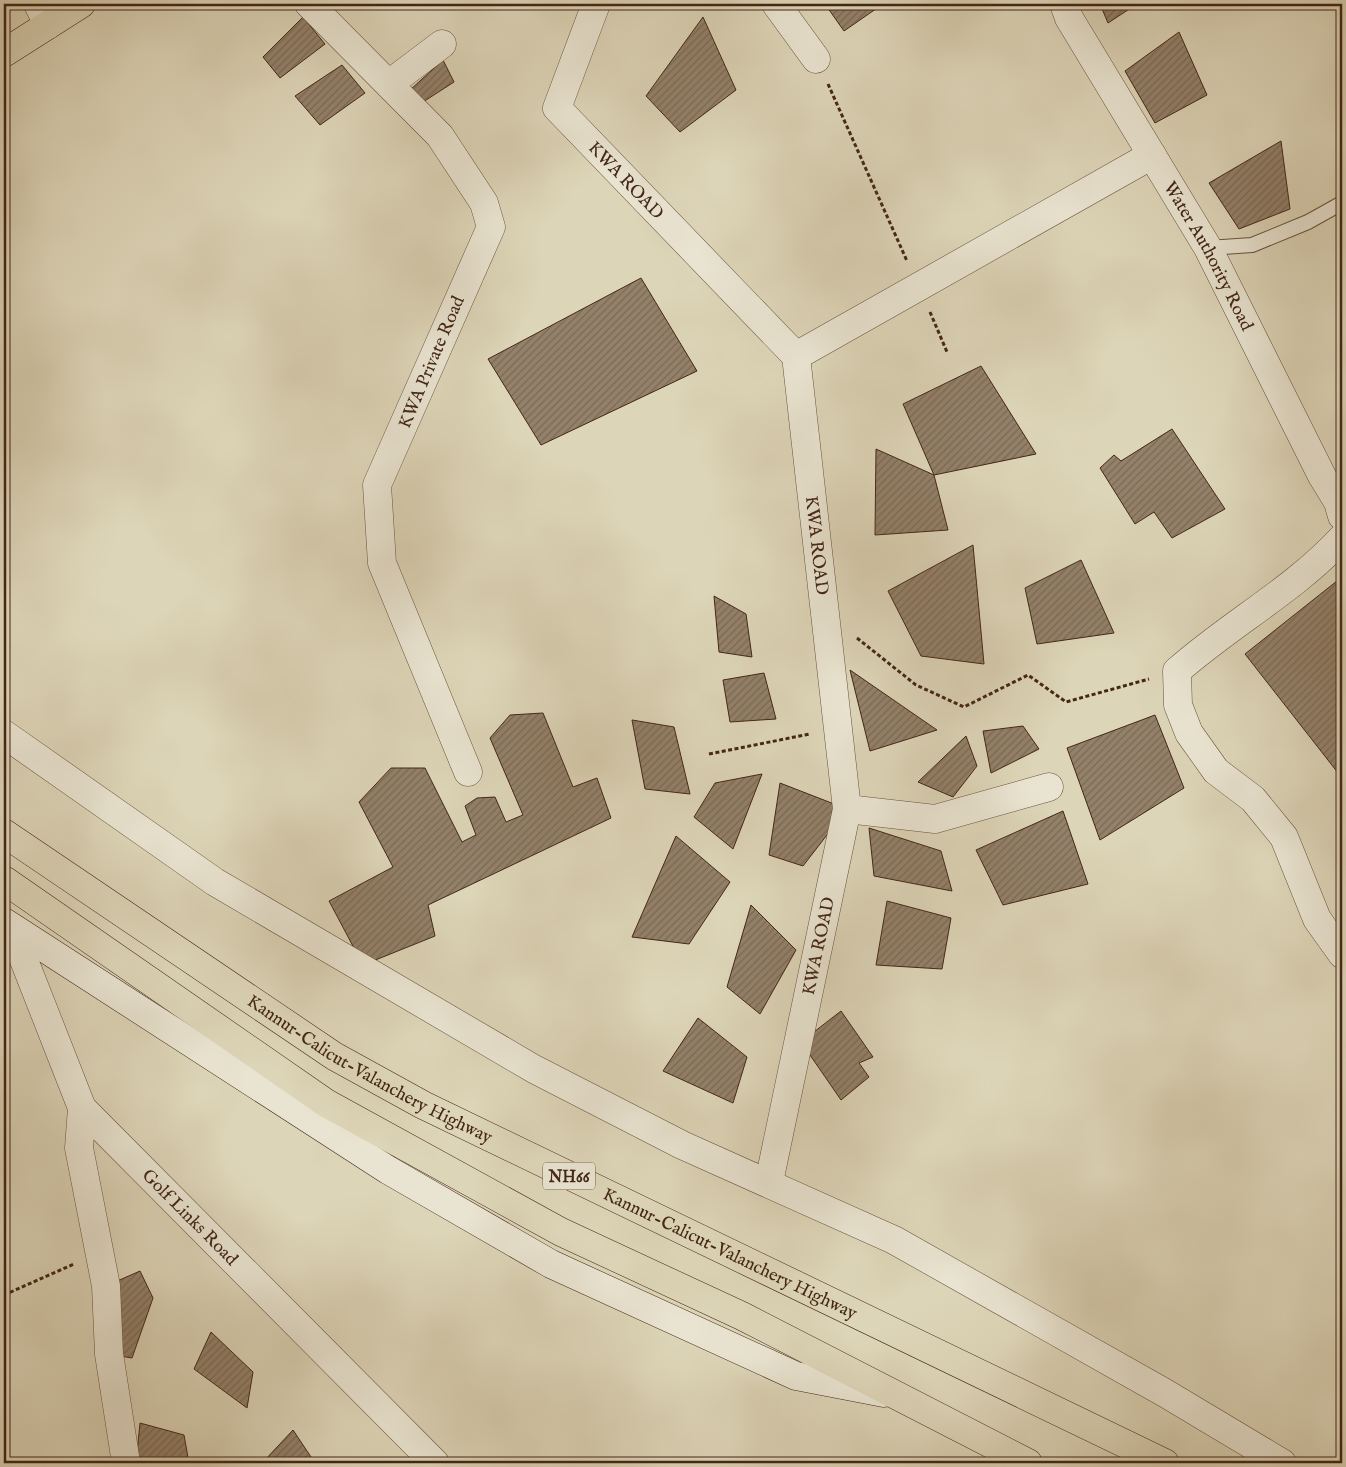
<svg xmlns="http://www.w3.org/2000/svg" width="1346" height="1467" viewBox="0 0 1346 1467" font-family="'IM FELL English',serif">
<style>
.building{fill:url(#building-hatch);stroke:#432616}
.lines{fill:none;stroke-linecap:round;stroke-linejoin:round}
.lane-casing{stroke:#6a523e;stroke-width:16}
.street-casing{stroke:#6a523e;stroke-width:29}
.secondary-casing{stroke:#432616;stroke-width:29}
.highway-casing{stroke:#432616;stroke-width:29}
.path{stroke:#432616;stroke-width:3;stroke-dasharray:4 2.5;stroke-linecap:butt}
.lane{stroke:#e9e4d1;stroke-width:14}
.street{stroke:#e9e4d1;stroke-width:28}
.secondary{stroke:#e9e4d1;stroke-width:28}
.highway{stroke:#ddd5b8;stroke-width:28}
.labels{text-anchor:middle;stroke-width:4;stroke-linejoin:round;paint-order:stroke}
.shield{fill:#e9e4d1;stroke:#755f4e;stroke-width:1}
.shield-label{font-size:16px;font-weight:bold;fill:#432616}
.street-label{font-size:18px;fill:#432616;stroke:#e9e4d1}
</style>
<defs>
<pattern id="building-hatch" width="6" height="6" patternUnits="userSpaceOnUse" patternTransform="scale(1.25)"><rect width="6" height="6" fill="#93816a"/><path d="M-1 1l2-2M0 6l6-6M5 7l2-2" fill="none" stroke="#7a6956"/></pattern>
</defs>
<rect width="100%" height="100%" fill="#ddd5b8"/>
<filter id="stains"><feTurbulence type="fractalNoise" baseFrequency=".004" numOctaves="4"/><feColorMatrix values="0 0 0 0 .2 0 0 0 0 .09 0 0 0 0 .02 0 0 0 .5 -.17"/></filter>
<radialGradient id="worn" r=".72"><stop offset=".6" stop-color="#630" stop-opacity="0"/><stop offset="1" stop-color="#630" stop-opacity=".3"/></radialGradient>
<path class="building" d="M825,4H883L844,31Z
M1100,4H1137L1108,23Z
M303,17L325,44L280,78L263,57Z
M703,17L736,90L680,132L646,96Z
M1179,32L1207,95L1155,123L1125,71Z
M443,60L454,82L423,102L410,90Z
M342,65L365,93L320,125L295,96Z
M1281,141L1290,209L1239,229L1209,183Z
M641,278L697,371L541,445L488,359Z
M981,366L1036,454L934,475L903,404Z
M1172,429L1225,509L1172,538L1154,512L1135,524L1100,468L1114,455L1121,461Z
M876,449L934,475L948,530L875,535Z
M973,545L984,664L921,656L888,591Z
M1081,560L1114,633L1037,644L1025,588Z
M1342,577V778L1245,654Z
M714,596L746,614L752,657L719,652Z
M850,670L937,730L870,751Z
M764,673L776,719L730,722L723,680Z
M543,713L573,787L597,778L611,818L428,905L435,936L363,965L329,901L393,867L359,802L391,768H425L462,842L476,835L465,806L477,798L495,797L506,822L523,815L490,738L510,715Z
M1155,715L1184,788L1100,840L1067,748Z
M632,720L674,727L690,794L645,789Z
M1023,726L1039,749L991,773L983,731Z
M966,736L977,766L953,797L918,782Z
M762,774L733,849L694,817L715,783Z
M780,783L847,809L803,866L769,855Z
M1063,811L1088,884L1003,905L976,850Z
M869,828L941,851L952,891L874,876Z
M676,836L730,882L689,944L632,937Z
M887,901L951,918L942,969L876,965Z
M751,905L796,950L760,1014L727,987Z
M841,1011L873,1057L859,1063L869,1077L841,1100L801,1042Z
M698,1018L747,1057L733,1103L663,1071Z
M140,1271L153,1298L132,1358L109,1354L106,1286Z
M211,1332L253,1372L247,1408L194,1369Z
M140,1423L184,1435L189,1463H136Z
M293,1430L315,1463H265L264,1461Z"/>
<g class="lines">
<defs>
<path id="lane" d="M1208,248L1252,245L1308,222L1342,203"/>
<g id="street">
<path d="M38,4L48,25"/>
<path d="M309,4L440,136L484,203L491,227L377,485L382,563L468,772"/>
<path id="s1" d="M596,4L557,108L796,356L847,809L769,1182"/>
<path d="M776,4L816,59"/>
<path id="s2" d="M1064,4L1069,18L1208,248L1322,476L1338,502L1342,516"/>
<path d="M389,84L442,44"/>
<path d="M796,356L1152,155"/>
<path d="M1342,538C1294,590 1230,624 1177,671L1178,705L1189,733L1216,771L1253,799L1284,837L1317,919L1342,954"/>
<path d="M4,734L215,882L534,1069L682,1145L894,1240L1165,1393L1282,1463"/>
<path d="M847,809L935,819L1049,787"/>
<path id="s3" d="M11,927L82,1108L435,1463"/>
<path d="M82,1108L79,1148L106,1286L109,1354L126,1463"/>
</g>
<path id="secondary" d="M4,922L388,1170L551,1264L796,1376L884,1393"/>
<g id="highway">
<path d="M4,53L81,4"/>
<path id="s4" d="M4,833L334,1056L423,1105L1165,1463"/>
<path d="M4,880L326,1103L561,1232L742,1316L1028,1463"/>
</g>
</defs>
<use href="#lane" class="lane-casing"/>
<use href="#street" class="street-casing"/>
<use href="#secondary" class="secondary-casing"/>
<use href="#highway" class="highway-casing"/>
<path class="path" d="M828,84L907,261
M930,312L947,352
M857,638L916,685L964,707L1028,675L1066,702L1149,679
M709,754L810,734
M4,1295L74,1264"/>
<use href="#lane" class="lane"/>
<use href="#street" class="street"/>
<use href="#secondary" class="secondary"/>
<use href="#highway" class="highway"/>
</g>
<g class="labels">
<rect class="shield" x="543" y="1162.5" width="52" height="27" rx="4"/>
<g class="shield-label">
<text x="569" y="1182">NH66</text>
</g>
<g class="street-label">
<text dy="6" stroke="none"><textPath href="#s1" startOffset="211">KWA ROAD</textPath></text>
<text dy="6" stroke="none"><textPath href="#s2" startOffset="291">Water Authority Road</textPath></text>
<text transform="translate(431 362) rotate(-67)" y="6">KWA Private Road</text>
<text dy="6" stroke="none"><textPath href="#s1" startOffset="646">KWA ROAD</textPath></text>
<text transform="translate(818 946) rotate(-78)" y="6">KWA ROAD</text>
<text dy="6" stroke="none"><textPath href="#s4" startOffset="436">Kannur-Calicut-Valanchery Highway</textPath></text>
<text dy="6" stroke="none"><textPath href="#s3" startOffset="348">Golf Links Road</textPath></text>
<text dy="6" stroke="none"><textPath href="#s4" startOffset="841">Kannur-Calicut-Valanchery Highway</textPath></text>
</g>
</g>
<rect width="1346" height="1467" fill="none" stroke="#ddd5b8" stroke-width="20"/>
<rect x="5" y="5" width="1336" height="1457" fill="none" stroke="#432616" stroke-width="2.5"/>
<rect x="10" y="10" width="1326" height="1447" fill="none" stroke="#432616"/>
<rect width="100%" height="100%" filter="url(#stains)"/>
<rect width="100%" height="100%" fill="url(#worn)"/>
</svg>
